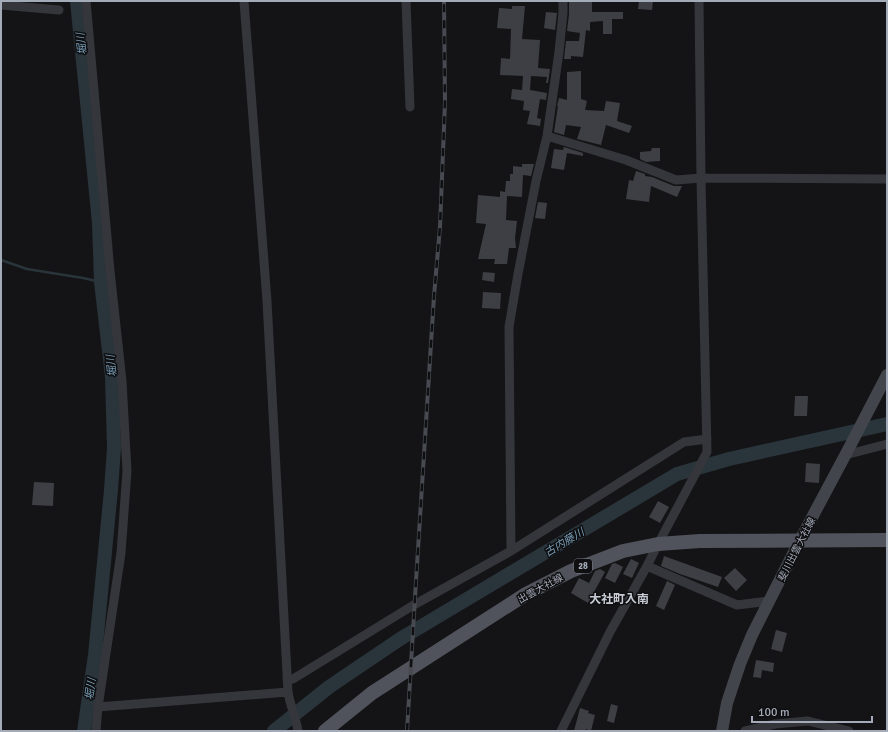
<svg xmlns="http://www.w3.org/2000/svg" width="888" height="732" viewBox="0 0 888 732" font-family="Signika,'Noto Sans JP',sans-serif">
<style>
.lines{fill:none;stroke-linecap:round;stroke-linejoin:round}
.stream{stroke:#29343b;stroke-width:2.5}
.river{stroke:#29343b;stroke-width:14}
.building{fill:#3e3f44}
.minor{stroke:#34363b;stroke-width:9}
.secondary{stroke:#42454b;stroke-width:12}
.primary{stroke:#50535b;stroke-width:14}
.rail-casing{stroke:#474a50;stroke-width:4}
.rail{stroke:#0f0f11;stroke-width:2.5;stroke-dasharray:8;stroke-linecap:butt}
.labels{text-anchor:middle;stroke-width:3;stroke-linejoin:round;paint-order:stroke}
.shield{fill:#0f0f11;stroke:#777c86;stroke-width:1}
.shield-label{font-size:9px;font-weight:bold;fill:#a4abb8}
.street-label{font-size:10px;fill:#a4abb8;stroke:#0f0f11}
.water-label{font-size:11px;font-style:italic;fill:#789db6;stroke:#0f0f11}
.quarter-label{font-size:12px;font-weight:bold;fill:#c6cad3;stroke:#0f0f11}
</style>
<rect width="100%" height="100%" fill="#141416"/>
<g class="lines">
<path class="stream" d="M1,260L27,269L83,278L101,282"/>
<path class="river" d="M77,1L99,223L101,282L112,377L114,448L111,490L95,655L84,731
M274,731L329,687L400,639L677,474L729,459L887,424"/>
</g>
<path class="building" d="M569,1H592V12H623V19H612V34H603V21L590,22V31L586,30L583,57L571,56V59H564L566,41H579L580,33L567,31L569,14Z
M639,1H653L652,10L638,9Z
M512,6H525L522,39L540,40L538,68L550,69L548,83H546L547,77L531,76L530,90L547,93L546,100L540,99L537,118L541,119L540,126L527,124L530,111L523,110L524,101L511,99L512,89L522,90L523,76L500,75L501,58L510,59L511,29L497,28L499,8L512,9Z
M546,12L557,13L555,30L544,28Z
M581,71V99L587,101L585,110L604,111L606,101L620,103L617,121L632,126L629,133L606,125L601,145L577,139L581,127L566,125L564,135L554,132L558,106H557L559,98L567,100V72Z
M564,147L583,153V156L567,153L564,170L551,168L554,149L563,150Z
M652,148H660V161L646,162L640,159V152L651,151Z
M522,164H534L531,176L523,175L522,197L507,196L506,220L517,221L515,238L516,248H509L507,264H494L495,259H478L486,224L476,223L478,195L500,197V191L505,192L506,181H510V174H513V166L522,167Z
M636,171L645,174V176L652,177L674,186H682L677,197L651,186L649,202L626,199L629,180L633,181Z
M538,202L547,203L545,219L535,218Z
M483,272L495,273L494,282L482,280Z
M483,292L501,293L500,309L482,308Z
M795,396H808L807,416H794Z
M806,463L820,464L819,483L805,482Z
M34,482L54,483L53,506L32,505Z
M658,501L669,507L660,523L649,517Z
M664,556L722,577L718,587L680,574L661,566Z
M631,559L639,563L632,578L623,574Z
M615,563L623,567L615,583L605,578L612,564Z
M735,568L747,580L736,591L724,578Z
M600,569L605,572L588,603L571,593L579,578L589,583L595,571Z
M667,581L675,585L664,610L656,606Z
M776,630L787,633L782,652L771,649Z
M756,660L774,663L773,672L762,670L761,678L753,677Z
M611,704L618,706L614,723L607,721Z
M580,708L589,711L588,713L595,715L591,731L586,729L585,731H574Z"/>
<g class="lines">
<path class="minor" d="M86,1L110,271L122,381L127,471L121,553L98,707L96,731
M244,1L267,301L288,692C290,705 296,718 298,731
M406,1L410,107
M1,5L59,10
M547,136L626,160L676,180L701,178L887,179
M845,455L887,444
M511,551L509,327L518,274L536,181L547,136L559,52L563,13V1
M647,566L737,605L769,601
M287,679H293L412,606L511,551L684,442L707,439
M98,707L288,692
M561,731L610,632L647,566L658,544L707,452L701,178L699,1
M745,731L775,724L808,721L849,731"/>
<path class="secondary" d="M722,731L727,703L740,664L752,635L800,540L848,450L887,375"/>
<path class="primary" d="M325,731L372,693L526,594L571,571L623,551L658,544L700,541L887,540"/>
<defs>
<path id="rail" d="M407,731L416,581L434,296L440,227L445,102L444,1"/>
</defs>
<use href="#rail" class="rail-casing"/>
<use href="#rail" class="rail"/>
</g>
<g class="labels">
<rect class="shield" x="574" y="559" width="18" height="14" rx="3"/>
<g class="shield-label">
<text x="583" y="569">28</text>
</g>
<g class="street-label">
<text transform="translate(796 549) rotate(-63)" y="4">斐川出雲大社線</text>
<text transform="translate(540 588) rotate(-29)" y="4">出雲大社線</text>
</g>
<g class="water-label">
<text transform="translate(81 44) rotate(-96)" y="4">堀川</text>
<text transform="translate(111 366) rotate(-96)" y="4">堀川</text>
<text transform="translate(564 542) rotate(-31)" y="4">古内藤川</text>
<text transform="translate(90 689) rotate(-82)" y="4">堀川</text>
</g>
<g class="quarter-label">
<text x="619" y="603">大社町入南</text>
</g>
</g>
<rect width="888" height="732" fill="none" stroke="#a4abb8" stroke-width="4"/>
<path d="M752 716v6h120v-6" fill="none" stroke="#a4abb8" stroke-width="2"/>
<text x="758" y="716" font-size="12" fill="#a4abb8" stroke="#0f0f11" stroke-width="3" paint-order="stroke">100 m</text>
</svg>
